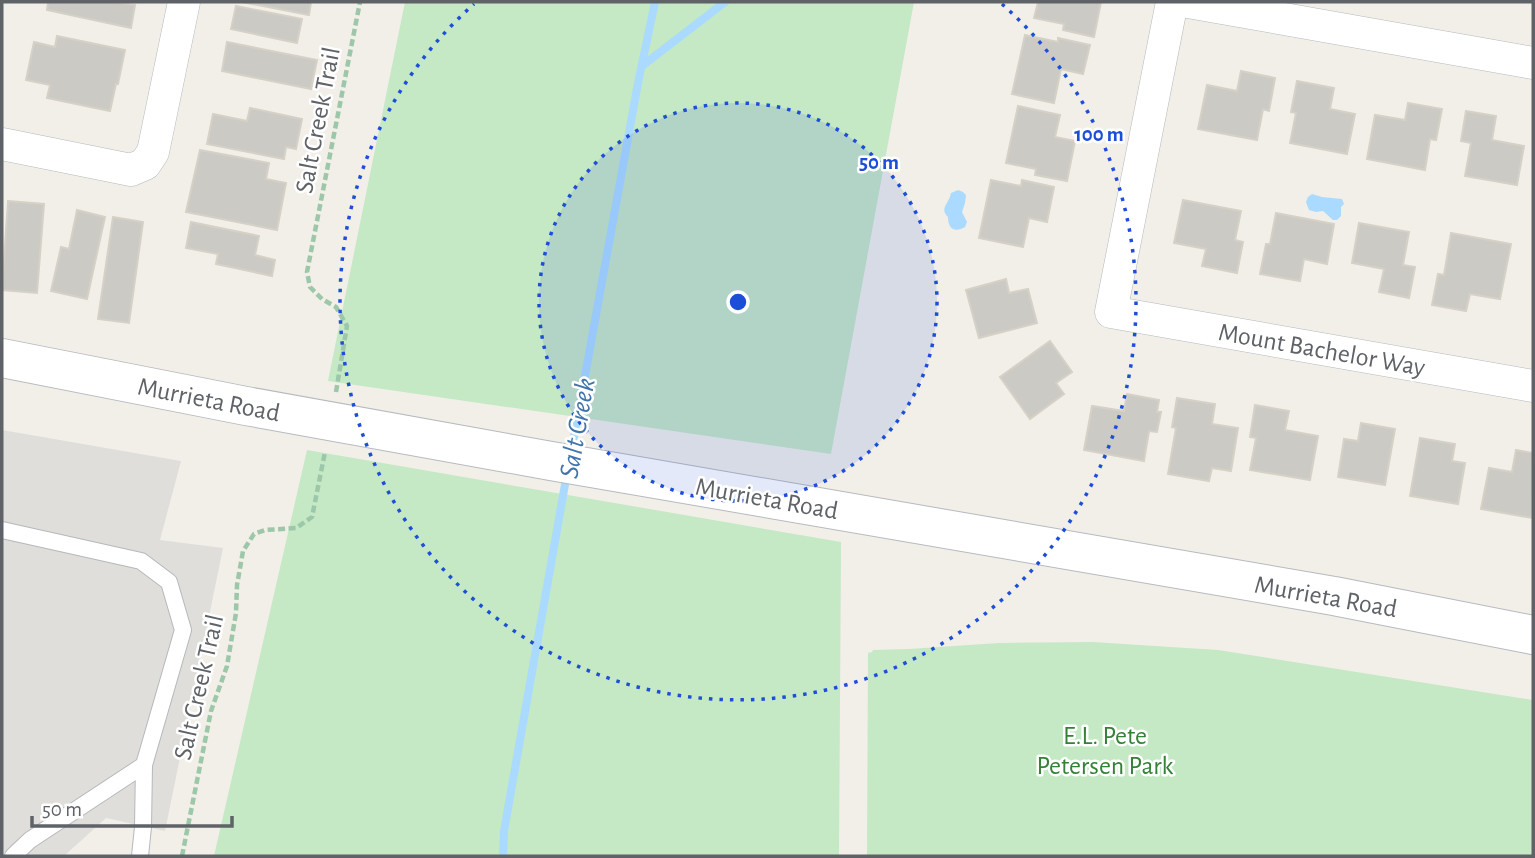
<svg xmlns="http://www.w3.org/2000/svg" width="1535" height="858" viewBox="0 0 1535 858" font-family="'Alegreya Sans',sans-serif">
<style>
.industrial{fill:#e0deda}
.green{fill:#c5e8c5}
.water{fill:#aadaff}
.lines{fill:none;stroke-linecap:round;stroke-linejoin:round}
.stream{stroke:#aadaff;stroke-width:8}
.building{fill:#cccac5;stroke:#d6d1c6;stroke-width:2}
.service-casing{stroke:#b5b8bc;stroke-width:18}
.minor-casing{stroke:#b5b8bc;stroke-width:33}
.secondary-casing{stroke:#b6babf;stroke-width:40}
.path{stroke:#9cc7a9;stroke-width:4.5;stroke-dasharray:7 3.5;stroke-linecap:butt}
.service{stroke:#fff;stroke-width:16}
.minor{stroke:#fff;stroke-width:32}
.secondary{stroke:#fff;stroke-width:38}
.ring{fill:none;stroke:#1d4ed8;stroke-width:3.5;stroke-dasharray:3.5 7}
.labels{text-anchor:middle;stroke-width:5;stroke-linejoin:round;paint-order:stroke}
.street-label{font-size:26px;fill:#5f6368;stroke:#fff}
.park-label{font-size:26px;fill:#348238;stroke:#fff}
.water-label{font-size:28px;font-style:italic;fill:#4174aa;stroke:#fff}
.centre{fill:#1d4ed8;stroke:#fff;stroke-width:3.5}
.ring-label{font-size:21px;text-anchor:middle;font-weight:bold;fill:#1d4ed8;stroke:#fff;stroke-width:5;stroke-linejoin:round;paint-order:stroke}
</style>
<rect width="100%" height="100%" fill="#f1efe8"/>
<path class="industrial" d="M2,430L181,461L160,540L223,548L165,831L106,818L64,856H2Z"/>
<path class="green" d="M405,2H914L831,454L328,381Z
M307,450L841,542L839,856H214Z
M1092,642L1218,650L1533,700V856H867L868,653L872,652L873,650L909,649L999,643Z"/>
<path class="water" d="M958,190L963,192L966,195L965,203L962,212L967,222L965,227C955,233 948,229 948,217C939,208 949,204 951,193Z
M1312,194L1322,197L1342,199L1344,204L1341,207V216L1337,220H1333L1323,211L1316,212L1309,210L1306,202L1308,197Z"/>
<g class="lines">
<path class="stream" d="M642,66L725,2
M571,453L638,83L655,2
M503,856L504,831L567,473"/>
</g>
<path class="building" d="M48,2H116L135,5L131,28L47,10Z
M242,2H311L309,15Z
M1038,2H1101L1094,37L1063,30L1064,24L1034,18Z
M236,6L302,19L297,43L231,29Z
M1025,35L1058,42V38L1090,45L1083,74L1061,69L1054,103L1012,94Z
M57,36L125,50L118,84H116L110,111L47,98L50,85L26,80L34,42L55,47Z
M227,42L317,60L311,89L222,71Z
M1241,71L1275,78L1269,111L1263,109L1257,140L1198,129L1207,85L1237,91Z
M1297,81L1334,88L1330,109L1355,114L1347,154L1290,143L1296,113L1291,112Z
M1408,103L1442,109L1436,140L1430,139L1425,170L1367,159L1375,115L1405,120Z
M1018,106L1060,115L1055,137L1075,141L1067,181L1035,175L1036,169L1006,163Z
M250,108L302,119L296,149L286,147L284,159L207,144L213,114L247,121Z
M1466,111L1496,116L1492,140L1524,146L1517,185L1465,176L1471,143L1461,141Z
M200,150L269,163L266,179L286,183L277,230L186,212Z
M991,180L1021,186L1022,180L1054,187L1047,222L1029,218L1023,247L979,238Z
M1183,200L1241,211L1235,240L1243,242L1237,273L1202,266L1206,249L1174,243Z
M8,201L44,204L37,293L2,290Z
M77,210L105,217L87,299L51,291L61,247L69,249Z
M1276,213L1334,224L1327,264L1304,259L1300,281L1260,274L1266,244H1270Z
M113,217L143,222L129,323L98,319Z
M191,222L259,236L255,255L275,260L272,276L216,264L218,254L186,248Z
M1359,223L1409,232L1403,265L1415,267L1409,298L1379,292L1384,269L1352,263Z
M1451,233L1511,244L1500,299L1470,294L1466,311L1432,305L1438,274L1444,275Z
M1006,279L1009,293L1028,289L1037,323L979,338L966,290Z
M1050,341L1072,372L1056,383L1064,394L1030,419L1000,377Z
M1127,394L1159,400L1157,412H1161L1157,432L1149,431L1144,461L1084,450L1092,406L1124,411Z
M1177,398L1215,404L1212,424L1238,428L1231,471L1212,468L1209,481L1168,474L1176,428L1172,427Z
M1255,405L1289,411L1285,430L1318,436L1310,480L1250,470L1256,438L1250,437Z
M1361,423L1395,429L1385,485L1338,477L1344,439L1358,441Z
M1420,438L1455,444L1452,461L1465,463L1458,504L1410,496Z
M1516,450L1533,453L1532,518L1481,509L1489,468L1512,472Z"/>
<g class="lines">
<defs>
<path id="service" d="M2,530L141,561L169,582L183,630L144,765L30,840L13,856
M140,856L143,827L144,765"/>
<path id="minor" d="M1172,2L1111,312L1533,386
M1188,2L1533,63
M2,144L131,170L145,164L153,152L184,2"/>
<path id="secondary" d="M2,358L246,406L551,461L1334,596L1533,635"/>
</defs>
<use href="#service" class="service-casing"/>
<use href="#minor" class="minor-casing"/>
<use href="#secondary" class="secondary-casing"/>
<path class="path" d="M336,392L347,326L336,307L322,299L310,287L307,272L360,2
M182,856L211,711L227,666L236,613L237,585L243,551L254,534L265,530L296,528L312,517L325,452"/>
<use href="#service" class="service"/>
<use href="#minor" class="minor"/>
<use href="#secondary" class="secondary"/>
</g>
<circle cx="738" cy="302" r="199" fill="#1d4ed8" fill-opacity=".12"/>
<g class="ring">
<circle cx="738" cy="302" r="199"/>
<path d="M1002 4A398 398 0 1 1 474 4"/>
</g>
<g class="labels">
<g class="street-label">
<text transform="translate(317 120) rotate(-79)" y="9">Salt Creek Trail</text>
<text transform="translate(1322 349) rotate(10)" y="9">Mount Bachelor Way</text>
<text transform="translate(209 399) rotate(11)" y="9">Murrieta Road</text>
<text transform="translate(767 498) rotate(10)" y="9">Murrieta Road</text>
<text transform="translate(1326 596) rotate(10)" y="9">Murrieta Road</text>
<text transform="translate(198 687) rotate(-77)" y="9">Salt Creek Trail</text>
</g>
<g class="park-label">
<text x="1105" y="744">E.L. Pete<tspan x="1105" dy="30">Petersen Park</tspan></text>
</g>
<g class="water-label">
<text transform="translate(576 428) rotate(-80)" y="10">Salt Creek</text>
</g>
</g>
<circle cx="738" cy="302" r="10" class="centre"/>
<g class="ring-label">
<text x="1099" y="141">100 m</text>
<text x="879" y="169">50 m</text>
</g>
<rect width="1535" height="858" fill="none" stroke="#5f6368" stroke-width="7"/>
<path d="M32 816v10h200v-10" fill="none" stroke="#5f6368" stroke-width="3.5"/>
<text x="42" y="816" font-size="21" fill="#5f6368" stroke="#ffffff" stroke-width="5" paint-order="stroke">50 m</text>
</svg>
